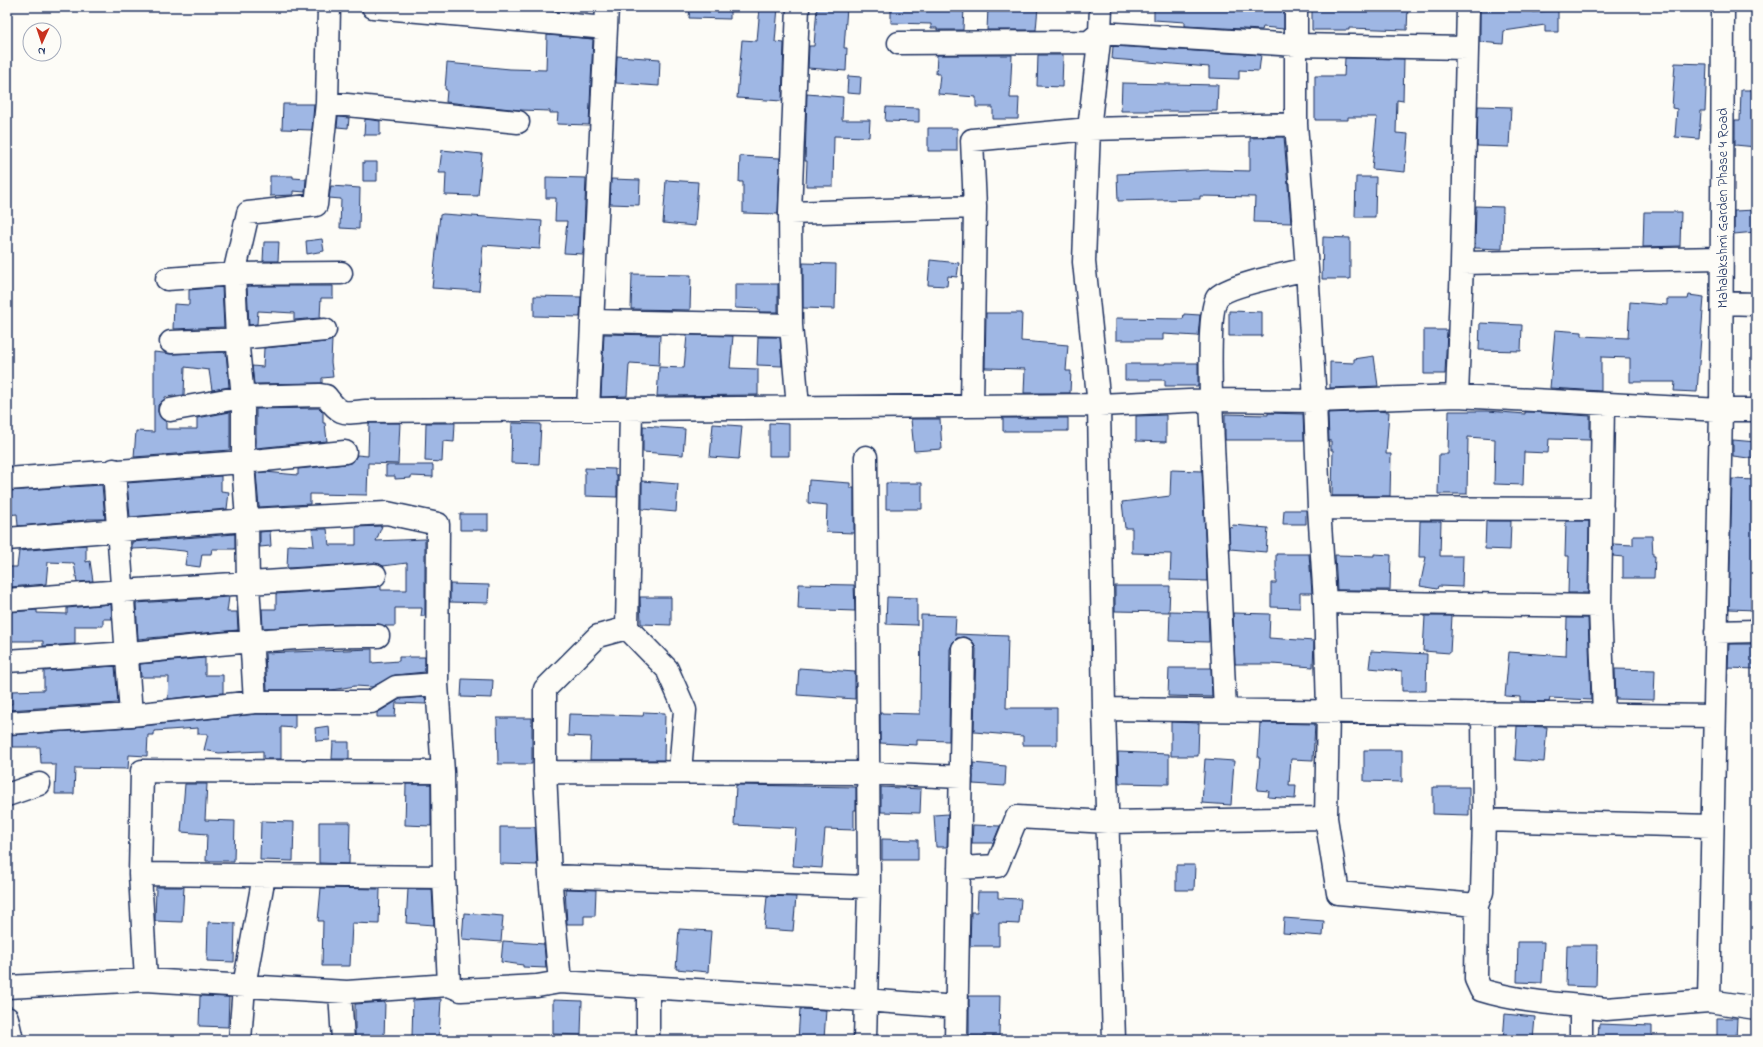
<svg xmlns="http://www.w3.org/2000/svg" width="1763" height="1047" viewBox="0 0 1763 1047" font-family="'Indie Flower',sans-serif">
<style>
.building{fill:#9fb7e4;stroke:#1b2f5e}
.lines{fill:none;stroke-linecap:round;stroke-linejoin:round}
.minor-casing{stroke:#1b2f5e;stroke-width:25}
.minor{stroke:#fdfcf7;stroke-width:22}
.labels{text-anchor:middle;stroke-width:4;stroke-linejoin:round;paint-order:stroke}
.street-label{font-size:14px;fill:#1b2f5e;stroke:#fdfcf7}
</style>
<rect width="100%" height="100%" fill="#fdfcf7"/>
<filter id="ink" filterUnits="userSpaceOnUse"><feTurbulence type="fractalNoise" baseFrequency=".025" numOctaves="2"/><feDisplacementMap in="SourceGraphic" scale="8" xChannelSelector="R" yChannelSelector="G"/><feConvolveMatrix kernelMatrix="1 2 1 2 8 2 1 2 1" color-interpolation-filters="sRGB"/></filter>
<g filter="url(#ink)">
<path class="building" d="M690,7H730V19L689,18Z
M760,7H778L775,42L784,43L782,101L737,98L742,40L757,41Z
M817,7H847L844,48H847L846,71L808,68L809,46H814Z
M891,7H964L963,30H937V28H931V24L891,23Z
M988,7H1038L1036,30H987Z
M1154,7H1284V29L1263,27L1262,30L1185,26V22L1154,20Z
M1312,7H1408L1407,30L1349,28V30H1312Z
M1480,7H1532L1533,12L1558,11V32H1545V25L1504,31L1503,44L1480,42Z
M547,35L593,39L589,125L557,124L558,113H550V111L520,110L446,102L447,90L445,89L447,63L510,69L546,70Z
M1113,46L1261,55L1259,71L1239,70V79L1209,78V67L1112,59Z
M937,55H1012L1010,98H1019L1018,119H993V107H976V97L938,94L940,74H936Z
M1038,55H1063L1062,87L1037,86Z
M617,56L660,59L659,86L616,83Z
M1345,58L1404,59L1403,101L1397,100L1396,133L1408,134L1405,172L1372,169L1377,117H1348V120H1315V76H1344Z
M1675,63L1707,64L1705,111H1701L1699,139L1675,137L1677,109L1672,108Z
M848,76L861,77L860,94L847,93Z
M1122,83L1218,85L1217,111H1121Z
M1741,90H1756V147L1735,145V120H1740Z
M807,94L843,97L842,120H870L869,137L834,136L833,186H806L807,161H805Z
M283,104H314L312,130L282,129Z
M1478,106L1511,107L1509,147L1477,146Z
M886,107L919,108V122L885,121Z
M338,117L349,118L348,128L337,127Z
M365,119L380,121V135H364Z
M928,128H957V151H928Z
M1284,137L1291,223L1254,222L1255,197L1200,196V199L1118,201L1117,174L1211,170L1250,171V138Z
M442,150L482,154L478,196L445,195L446,173H439Z
M740,156L780,158L778,214L743,213V182H739Z
M363,162H377V181H363Z
M270,176H293V178L306,179L305,192L293,191V195L270,196Z
M546,177L586,178L583,254L564,253L567,221H555L556,198H546Z
M1356,177H1376L1375,217H1355Z
M611,179L640,180L639,205L610,204Z
M666,180L698,182L695,226L663,223Z
M331,186L360,188L359,229L340,228L341,199L329,198Z
M1476,206L1503,207L1502,249L1475,248Z
M1756,210V232L1734,234V211Z
M1644,212H1681L1680,246L1643,247Z
M443,214L542,221L540,249L483,245L479,291L432,288L440,215Z
M1323,237L1350,238V279H1322Z
M322,239L324,251L307,254L306,241Z
M264,242H279L278,261H263Z
M930,260L959,263L957,277L948,276L947,286L928,285Z
M803,263L836,264L835,309L803,308Z
M632,274L691,275L690,310L631,309Z
M735,284H778V312H759V309L735,308Z
M247,286H333V298H321L320,318L294,320V313L258,311L257,324L249,325Z
M222,287L224,327L173,329L174,304L189,305V290Z
M1689,295L1704,297L1697,392L1674,391L1675,382H1630V358L1601,357V391L1550,388L1555,330L1582,332V336L1628,338L1630,302L1667,305V299H1688Z
M534,296L581,297L580,317L534,316Z
M1229,311L1262,312V336H1229Z
M986,313H1022L1021,341L1068,345L1066,371H1071L1070,393H1024L1025,369L985,368Z
M1184,314L1200,315L1198,336L1163,334V340H1116V318L1183,319Z
M1480,323L1522,325L1521,351L1479,350Z
M1424,330H1447L1445,374H1424Z
M604,334L660,335L659,365L630,363L629,365L627,396L601,397Z
M687,335L733,336L730,368L758,369V395L657,396L659,367L684,368Z
M758,337H780L782,366L757,365Z
M332,340L331,362L333,377L322,378V383L254,384L252,366L263,367L264,348L326,342Z
M154,352L172,354L226,352L229,387L212,390L209,370L185,367L184,395L165,397V399L158,405V412L161,418L166,422V429H197V418L230,412V450L134,457L136,431L154,432Z
M1374,356L1378,386L1330,388V362L1354,363V359Z
M1165,363H1198V386H1165V380H1125V364H1165Z
M319,408L323,412V423H325L327,441L256,448V409Z
M1377,411L1389,412L1386,454H1391L1390,496H1332L1333,450H1331V441H1329L1328,413Z
M1449,411H1488L1525,414V412H1532L1590,416V440L1549,439L1548,453L1524,452L1523,485L1494,484L1495,439L1468,437L1467,494H1438L1439,454H1448Z
M1268,413L1303,414L1304,440H1225V414L1268,415Z
M1166,415V442L1136,441V416Z
M1003,418H1068V431H1003Z
M911,419H940L942,449L914,451Z
M369,423H400L398,464L368,463L367,495L310,494V504L259,507L256,473L265,472L298,475V469L346,464L353,462L357,455L368,456Z
M426,423H455L454,442L443,441L442,462L425,461Z
M512,423L541,424L539,464L511,463Z
M769,423L789,424V456H769Z
M713,424L742,426L739,459L710,457Z
M643,426L685,429L683,455L643,452Z
M1733,440L1756,442V459L1733,456Z
M386,465H433V477L411,476V478L395,479V476H386Z
M585,468L615,469V475H617V497L585,496Z
M1171,470L1202,471L1207,581L1170,580L1171,554L1132,553V528H1125L1122,502L1170,496Z
M221,476V491L229,492L227,509L130,517L127,483Z
M1732,479L1756,480V610L1729,609Z
M809,480L850,483V488H854V533L826,532L827,505L808,503Z
M642,481L678,484L676,512L642,509Z
M886,483H922V509H886Z
M102,485L105,519H87V520L18,526L17,514L7,515V491Z
M1284,510H1306V524H1283Z
M460,514H488V530H460Z
M1420,521H1441L1440,556H1463L1462,587L1438,586L1437,589L1420,586L1426,557H1419Z
M1486,521H1511L1510,550L1485,549Z
M1566,521H1589L1588,593H1568L1569,556H1565Z
M1233,525L1268,528L1266,552L1230,549L1229,527L1232,528Z
M382,526L376,541L425,539V616H421L422,608H395V626H385L378,624H346L263,628L262,609H276V594L376,587L381,586V590H407V563L383,566L374,563L287,568L288,545L314,546L312,529H327L329,545H356V527Z
M270,531L271,546L260,547V532Z
M235,534V549H212L211,554H202L200,567L185,565L187,552L184,551L155,548L132,549V542Z
M1633,536H1652L1653,556H1655L1654,578H1623V557L1613,556V544L1633,545Z
M86,545V562L90,561L93,581L77,582L74,563L48,562L46,584L10,587L7,586V567H17L19,551Z
M1276,554H1309L1312,593H1300V608L1271,607V583H1276Z
M1374,554L1391,555L1390,590H1337L1335,555L1374,556Z
M450,584L489,585L488,603L450,602Z
M799,584L854,585L855,611L798,609Z
M1115,586H1170L1169,612L1115,611Z
M229,597L227,612H237L238,630L138,639L136,603Z
M640,597H671V625L641,624Z
M887,597L917,598V625L886,624Z
M111,604L112,619H103V626H75V644L43,646V641H7V629H10V612L37,610V613L67,614V608Z
M1170,611L1208,612L1209,642L1169,641Z
M1233,613L1270,614L1269,638L1314,641L1313,667L1272,664H1235Z
M921,615L956,616L955,634L1008,636L1006,708H1057V745H1023V736L974,732L976,649L974,643L970,639L963,637L957,638L953,642L950,649L949,741L917,740V745L880,743V713L920,714Z
M1425,616H1452L1450,653L1423,651Z
M1567,618H1588L1591,700L1550,698L1549,702L1520,701V697L1505,696L1509,652L1566,656Z
M1729,644H1756V669L1728,668Z
M372,649V663L399,661V657H425V672L395,675L372,687L355,686L331,690H267L265,653Z
M1371,651L1427,654L1426,691H1402V671L1369,668Z
M205,658V675H223V693L168,699L169,677H141L140,664Z
M115,666L118,703L7,710V704H12L11,691L44,690V671Z
M799,668L855,672V699L797,695Z
M1169,668H1211L1212,697L1168,696Z
M1615,669L1655,670L1654,700L1616,699Z
M462,679L493,680L492,698L461,697Z
M425,697L426,704L396,703L395,717H377V713L400,699Z
M644,712L665,713L664,760H590L591,737L568,736L569,714L643,716Z
M256,714H295V728L281,727V759H263V751L219,753L204,750L208,734H198V728L154,731V735H148L147,756L129,755L128,769L75,768L74,794H55L56,765H51V763H41L40,747H7V735L132,727Z
M497,718H532V764H498Z
M1171,722L1199,723L1198,756H1171Z
M1260,723L1315,724L1313,760L1291,759L1289,785H1296L1295,799L1268,797L1269,791L1257,790L1260,758H1258Z
M329,726L330,740L316,741L315,728Z
M1517,726L1547,727L1544,762L1515,760Z
M333,742H349V759H332Z
M1364,750H1402V782L1364,781Z
M1118,752L1169,754V784L1119,783Z
M1205,759L1234,761L1231,805L1202,803Z
M973,763L1006,766L1005,786L973,784Z
M185,784H207L205,820L235,821L234,861H206L207,834L181,832Z
M406,784H431V826L405,825Z
M736,785L856,787V810H854V830L825,829L822,868L793,866L796,828L734,825Z
M881,787L921,789L920,813L881,812Z
M1433,787H1469V815L1433,814Z
M948,814L947,847H936L934,815Z
M261,821L294,822L293,861L260,860Z
M319,822H350L349,864L319,863Z
M973,825L1000,826L993,843H972Z
M500,827H535L537,865L500,864Z
M882,839L918,840V860H882Z
M1176,865H1195L1194,890H1176Z
M156,887H184L182,922L155,921Z
M321,888L380,889L379,924L352,923L350,966H322L323,921H318Z
M408,889H432L434,925L406,923Z
M565,889L596,890L595,916H584V924H567Z
M978,892H998V898L1021,899L1019,924L999,923V946H970L971,912H977Z
M767,896L796,897L793,931L764,929Z
M464,913L503,916L501,942L462,939Z
M1284,918L1324,921L1323,936L1283,933Z
M208,922L235,923L234,962L207,961Z
M679,929L711,931L708,972L676,969Z
M503,941L544,944L546,968L523,967V965L501,962Z
M1518,942H1544L1542,983L1517,982Z
M1567,945H1597L1596,987L1566,986Z
M200,996L229,997L228,1027L199,1026Z
M969,996H1000L999,1036H969Z
M433,999H441L439,1038L412,1037L413,1000Z
M553,1000L582,1001L581,1035L553,1034Z
M385,1002L384,1040H355V1004Z
M800,1009L826,1010L824,1039L798,1040Z
M1505,1014L1535,1017L1533,1040H1503Z
M1717,1018H1737L1736,1040H1717Z
M1599,1024L1652,1026V1040H1598Z"/>
<g class="lines">
<defs>
<path id="minor" d="M373,7L606,28
M1101,7L1100,33L1089,129L1084,262L1099,405L1104,709L1114,1040
M1296,7V124L1307,269L1315,401L1319,508L1325,602L1328,711L1326,818L1338,893L1477,905
M899,43L1089,42L1100,33L1296,45L1467,48
M327,103L518,122
M790,213L975,207L972,140L1089,129L1296,124
M1462,263L1721,258
M167,279L234,274L341,273
M1722,303L1756,304
M592,321L791,325
M171,342L220,340L325,330
M1457,396L1462,263L1468,7
M1603,404L1600,606L1604,714
M972,406L975,207
M798,407L791,325L790,213L798,7
M588,409L607,7
M170,410L243,397L320,395L326,396C341,416 343,413 366,411L1099,405L1211,400L1315,401L1457,396L1721,410H1756
M114,470L131,715
M7,479L243,462L345,452
M1319,508L1602,509
M7,539L247,520L387,513L438,524L437,684L443,772L444,877L449,985
M7,600L122,591L375,575
M1325,602L1600,606
M627,628L667,669L685,710L680,772
M1716,632L1756,631
M7,661C47,658 88,656 128,653C211,645 295,635 378,636
M255,702L248,584L247,520L243,462V397L237,338L234,274L248,213L316,205L327,103L329,7
M1104,709L1714,716
M1225,710L1211,400C1211,381 1208,312 1217,298C1225,286 1290,273 1307,269
M1483,713L1484,820L1482,892L1477,905L1476,979L1481,990C1513,1000 1547,1003 1581,1006
M7,723L131,715L255,702H371L396,687L437,684
M545,772L868,773L961,777
M7,795L39,784
M1484,820L1712,826
M959,868L997,866L1017,817L1108,822L1326,818
M140,874L444,877
M550,876L869,887
M146,980L140,874L142,771L443,772
M560,982L550,876L545,772V689L598,636L627,628L631,409
M7,987L146,980L347,992L449,985L461,990L537,986L560,982L865,1000L957,1007
M648,988V1040
M340,992L343,1040
M1709,1001L1756,1008
M7,1018L12,1040
M240,1040L244,986L264,876
M865,1040L869,887L866,457
M956,1040L963,649
M1581,1040V1006L1606,1009L1709,1001L1721,410L1723,7"/>
</defs>
<use href="#minor" class="minor-casing"/>
<use href="#minor" class="minor"/>
</g>
</g>
<g class="labels">
<g class="street-label">
<text transform="translate(1722 208) rotate(-90)" y="5">Mahalakshmi Garden Phase 4 Road</text>
</g>
</g>
<rect width="1763" height="1047" fill="none" stroke="#fdfcf7" stroke-width="24"/>
<rect x="12" y="12" width="1739" height="1023" fill="none" stroke="#1b2f5e" stroke-width="1.5" filter="url(#ink)"/>
<g transform="translate(42 42) rotate(183)"><circle r="19" fill="#fdfcf7" stroke="#a3aaba"/>
<path d="M0-3L7 15L0 10L-7 15Z" fill="#c8321e"/>
<text y="-6" font-size="11" font-weight="bold" text-anchor="middle" fill="#1b2f5e">N</text>
</g>
</svg>
